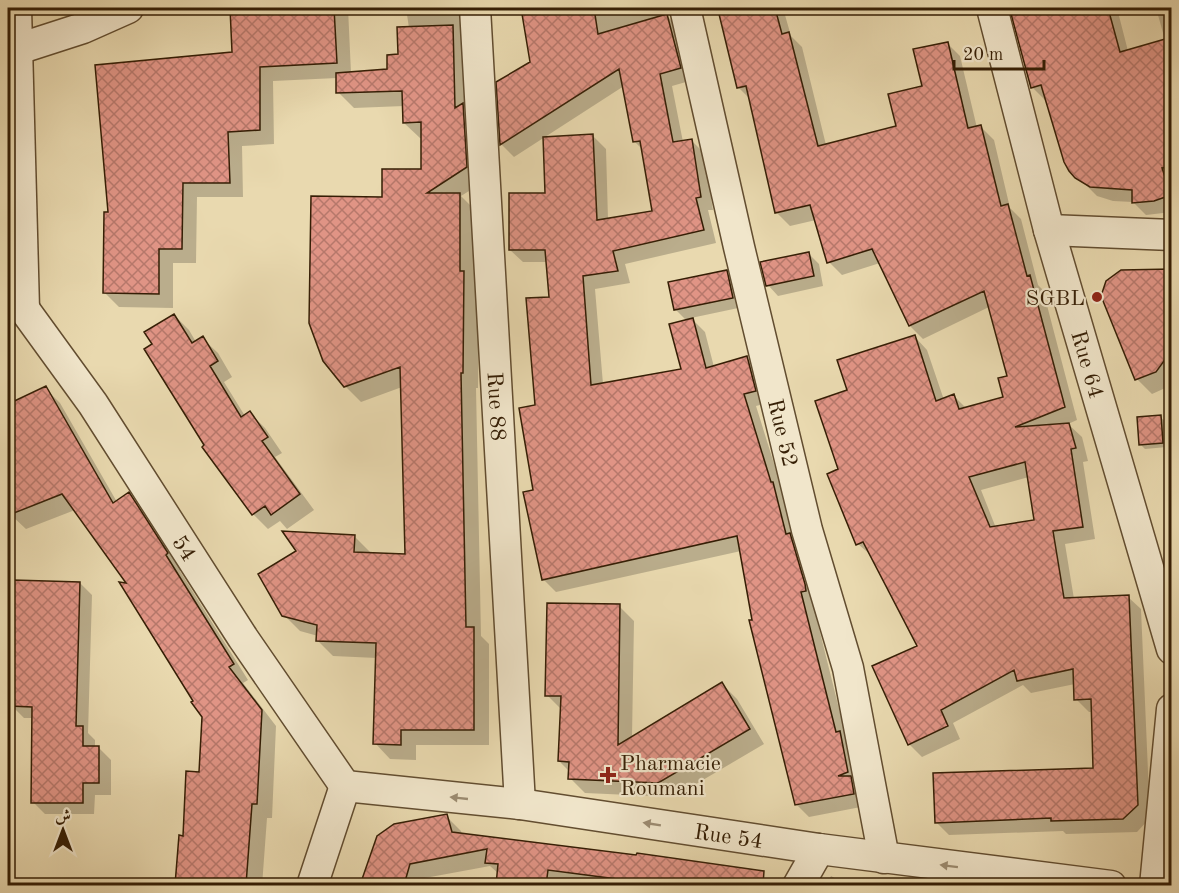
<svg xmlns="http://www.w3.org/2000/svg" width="1179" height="893" viewBox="0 0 1179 893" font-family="'Old Standard TT',Amiri,serif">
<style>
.shadow{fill:#0003;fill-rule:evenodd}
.building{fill:url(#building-cross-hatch);stroke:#351e05;stroke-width:1.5;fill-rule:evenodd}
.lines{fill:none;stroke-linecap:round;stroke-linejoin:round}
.minor-casing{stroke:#624d30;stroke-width:33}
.minor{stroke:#f1e6cb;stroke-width:30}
.oneway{fill:#9c8c72}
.poi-dot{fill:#8f2418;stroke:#f1e6cb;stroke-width:2}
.labels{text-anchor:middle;stroke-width:4.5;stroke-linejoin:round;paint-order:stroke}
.poi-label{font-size:22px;fill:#351e05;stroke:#f1e6cb;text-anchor:end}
.street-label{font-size:22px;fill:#351e05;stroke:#f1e6cb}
</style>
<defs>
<pattern id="building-cross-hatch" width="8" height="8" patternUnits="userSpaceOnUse" patternTransform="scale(1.5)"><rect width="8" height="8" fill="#e09485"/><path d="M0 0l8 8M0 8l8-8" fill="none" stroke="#b6786b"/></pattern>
</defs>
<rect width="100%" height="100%" fill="#e9d9af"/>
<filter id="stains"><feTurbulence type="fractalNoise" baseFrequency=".00333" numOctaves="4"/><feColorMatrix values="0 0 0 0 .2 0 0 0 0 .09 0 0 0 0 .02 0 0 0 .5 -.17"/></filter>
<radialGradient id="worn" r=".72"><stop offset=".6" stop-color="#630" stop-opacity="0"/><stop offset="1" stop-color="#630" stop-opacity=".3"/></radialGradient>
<path class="shadow" d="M232,8H348L351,73L389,71L400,56L409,28L406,8H458L482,183L461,196L475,210V285L479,289L478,388H476L481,636L489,644V745H416V760L390,759L375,743L377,658L333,656L317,640L318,636L300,631L284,615L354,536L370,552V554L406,556L402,387L361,402L345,386L383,198L422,170V138H420L404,123V106L354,108L338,92L337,78L273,81L274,144L242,146L243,197H197L196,263H173V308L119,307L105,293L110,214L234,54Z
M522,8H665L667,16L680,29L693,80L672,86L683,142L691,140L704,153L713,210H708L716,243L625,264L630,283L595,289L603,384L683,370L687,321L675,309L726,271L736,282L743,307L691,318L705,332L714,367L747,358L760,371L768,403L756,406L818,604H813L847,741L866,806L809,817L796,804L753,621L741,551L556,592L543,579L534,492L537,406L551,298L548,262H523L510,250L547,194L593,136L606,149L608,219L653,212L643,150L634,141L624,86L514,157L502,145L498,83L531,63Z
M715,8H783L791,36L802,47L826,145L898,127L924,87L947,43L960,56L977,128L981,127L994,140L1010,208L1021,219L1038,285L1043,290L1077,420L1068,424L1082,437L1088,461L1083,462L1095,539L1065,544L1074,599L1128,597L1141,609L1150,818L1137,832L1066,834L1063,831L949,835L936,822L1095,770L1093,712H1089L1076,699L1075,684L1031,693L1023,685L953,723L960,739L922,757L909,744L919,647L872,556L858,544L840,470L848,391L915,337L927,350L944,400L954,396L966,408L1005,398L1009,377L989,307L923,339L910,326L880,263L842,275L829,262L816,220L790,226L777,213L751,100L738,87L720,12ZM1029,477L1036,521L996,528L981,490Z
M1011,8H1117L1128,51L1165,40L1156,8H1172V212L1146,215L1133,202L1113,201L1097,196L1081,180L1047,99L1045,100L1032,87Z
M809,254L819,264L823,286L778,296L768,285Z
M1172,270V385L1152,394L1137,379Z
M174,315L189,330L196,342L202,338L218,353L232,377L224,382L245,416L250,413L265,428L282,453L275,457L314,510L287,529L280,521L268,529L253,514L206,446L154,344Z
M45,388L60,403L117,502L129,494L144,509L182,569L180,571L248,680L243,683L276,726L272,818H267L262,886H177L180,837H185L201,773L203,716L129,584L75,510L26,529L11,515L8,458V405Z
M1160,417L1165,421L1167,447L1145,449L1140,444Z
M80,583L92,595L88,733L95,740V748H99L111,760V795H95L94,814H45L33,802V718H24L12,706Z
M619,606L634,621L632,737L722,684L737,699L764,744L674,797L585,793L570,778V772L559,761L562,710L547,695Z
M446,816L461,831L462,835L748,870L763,885L497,886L499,874L490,866L425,878L423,886H361L378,837Z
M831,876L849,886H826Z"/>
<path class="building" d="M230,8H334L337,63L260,67V130L228,132L230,183H183L182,249H159V294L103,293L104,212H108L95,65L232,52Z
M521,8H594L598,34L667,14L681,68L660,74L673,142L692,139L701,197L696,198L704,230L613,251L618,271L583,276L591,385L681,369L669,324L693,318L706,368L747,356L756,391L744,394L771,482H773L786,534L790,533L805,584L806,591L801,592L836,732L840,731L848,772L838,776H851L854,794L795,805L749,620H752L737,536L542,580L523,492L533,490L519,408L535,405L526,298L549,297L545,250H509V193H545L543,137L593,134L597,220L652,211L640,141L633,142L619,69L500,145L496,82L530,62Z
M745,8H775L782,34L789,32L818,146L896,126L888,94L922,86L913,49L948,42L968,128L981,125L1001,206L1008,204L1027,276L1030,275L1065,407L1015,427L1069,423L1076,448L1071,449L1083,527L1053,531L1064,598L1129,595L1138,805L1123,819L1051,821V818L935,823L933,773L1093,768L1091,699L1074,700L1073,669L1017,681L1014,670L941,710L948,726L908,745L872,666L917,646L863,542L856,545L827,474L838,469L815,401L847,390L837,360L915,335L936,401L954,394L959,409L1003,397L998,378L1007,376L984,291L909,326L872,249L827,263L810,205L775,213L746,86L737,88L719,14ZM1025,462L1034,520L990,527L969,477Z
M1037,8H1050L1051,13L1072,8H1108L1120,52L1172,37V167L1162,168L1171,195L1154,201L1132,203V190L1090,187L1075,178L1069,171L1064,162L1041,85L1031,88L1011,14Z
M453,25L455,108L463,103L467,167L427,193H460V271H464L463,373H461L466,627H474V730H401V745L373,744L376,643L316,641L317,625L282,616L258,574L296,551L282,531L355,535L354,552L405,554L400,367L344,387L323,361L309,323L311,196L382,197V169H421V122L403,123L402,91L336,93V73L387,69V55L398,54L397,27Z
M809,252L814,276L766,286L760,262Z
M1172,269V350L1156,372L1135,380L1101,296L1106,281L1121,270Z
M727,270L733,298L674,310L668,282Z
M174,314L192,343L203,336L218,361L210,366L241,417L250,411L268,437L262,441L300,494L271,515L265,506L252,515L202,447L204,445L144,349L152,344L144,332Z
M46,386L113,503L129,492L168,553L166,555L234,664L229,667L262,710L257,804H252L246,885H175L179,835L183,836L186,771L199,772L202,717L191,702L193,701L119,582L126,583L62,494L9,515L8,404Z
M1161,415L1163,443L1139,445L1137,417Z
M13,580L80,582L76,726H83V746H99V783H83V803H31L32,707L10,706Z
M547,603L620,604L618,745L722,682L750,729L658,783L568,779L569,762L558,761L561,696H545Z
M447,814L452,832L636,855L637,853L764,871L763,885H631L632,881L548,870L546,885H496L498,864L485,863L487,849L410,864L404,885H360L377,836L394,824Z"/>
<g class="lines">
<defs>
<g id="minor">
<path d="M16,8L24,309"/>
<path id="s1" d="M475,8L520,804"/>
<path id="s2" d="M685,8L739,247L807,530L848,668L884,858"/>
<path id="s3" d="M992,8L1049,230L1172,649"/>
<path d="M8,46L18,49L83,28L128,8"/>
<path d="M1049,230L1172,235"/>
<path id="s4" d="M24,309L93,404L243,638L345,786"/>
<path id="s5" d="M345,786L520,804L819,849L1111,886"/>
<path d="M312,886L345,786"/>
<path d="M798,886L819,849"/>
<path d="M1155,886L1172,709"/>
</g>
</defs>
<use href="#minor" class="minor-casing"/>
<use href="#minor" class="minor"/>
</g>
<defs><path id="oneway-solid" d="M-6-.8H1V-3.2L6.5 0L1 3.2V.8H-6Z" transform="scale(1.5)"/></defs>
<g class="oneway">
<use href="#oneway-solid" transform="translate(459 798) rotate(-174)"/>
<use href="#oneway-solid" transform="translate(652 824) rotate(-171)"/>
<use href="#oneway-solid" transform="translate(949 866) rotate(-173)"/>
</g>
<g class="poi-dot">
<circle cx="1097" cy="297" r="6"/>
<path d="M605 766h6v6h6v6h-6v6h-6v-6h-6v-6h6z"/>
</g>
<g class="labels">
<g class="poi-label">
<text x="1085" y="305">SGBL</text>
<text x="620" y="770" text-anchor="start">Pharmacie<tspan x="620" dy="25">Roumani</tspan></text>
</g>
<g class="street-label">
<text dy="8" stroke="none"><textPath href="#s3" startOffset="369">Rue 64</textPath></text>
<text dy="8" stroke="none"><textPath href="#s1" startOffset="399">Rue 88</textPath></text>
<text dy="8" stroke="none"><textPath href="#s2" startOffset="436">Rue 52</textPath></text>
<text dy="8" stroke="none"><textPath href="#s4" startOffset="288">54</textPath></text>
<text dy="8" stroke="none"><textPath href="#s5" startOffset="387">Rue 54</textPath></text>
</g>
</g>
<rect width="1179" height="893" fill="none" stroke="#e9d9af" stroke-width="30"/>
<rect x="9" y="9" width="1161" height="875" fill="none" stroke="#351e05" stroke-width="3"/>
<rect x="15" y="15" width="1149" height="863" fill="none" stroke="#351e05" stroke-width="1.5"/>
<g transform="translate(63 830)" stroke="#f1e6cb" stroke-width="4.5" paint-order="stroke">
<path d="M0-4.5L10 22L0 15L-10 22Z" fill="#351e05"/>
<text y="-9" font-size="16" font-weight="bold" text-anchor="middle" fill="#351e05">ش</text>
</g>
<path d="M954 60v9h90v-9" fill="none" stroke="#351e05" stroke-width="3"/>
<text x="963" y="60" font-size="18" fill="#351e05" stroke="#f1e6cb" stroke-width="4.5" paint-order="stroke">20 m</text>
<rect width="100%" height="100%" filter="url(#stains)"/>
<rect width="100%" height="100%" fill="url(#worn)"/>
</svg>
